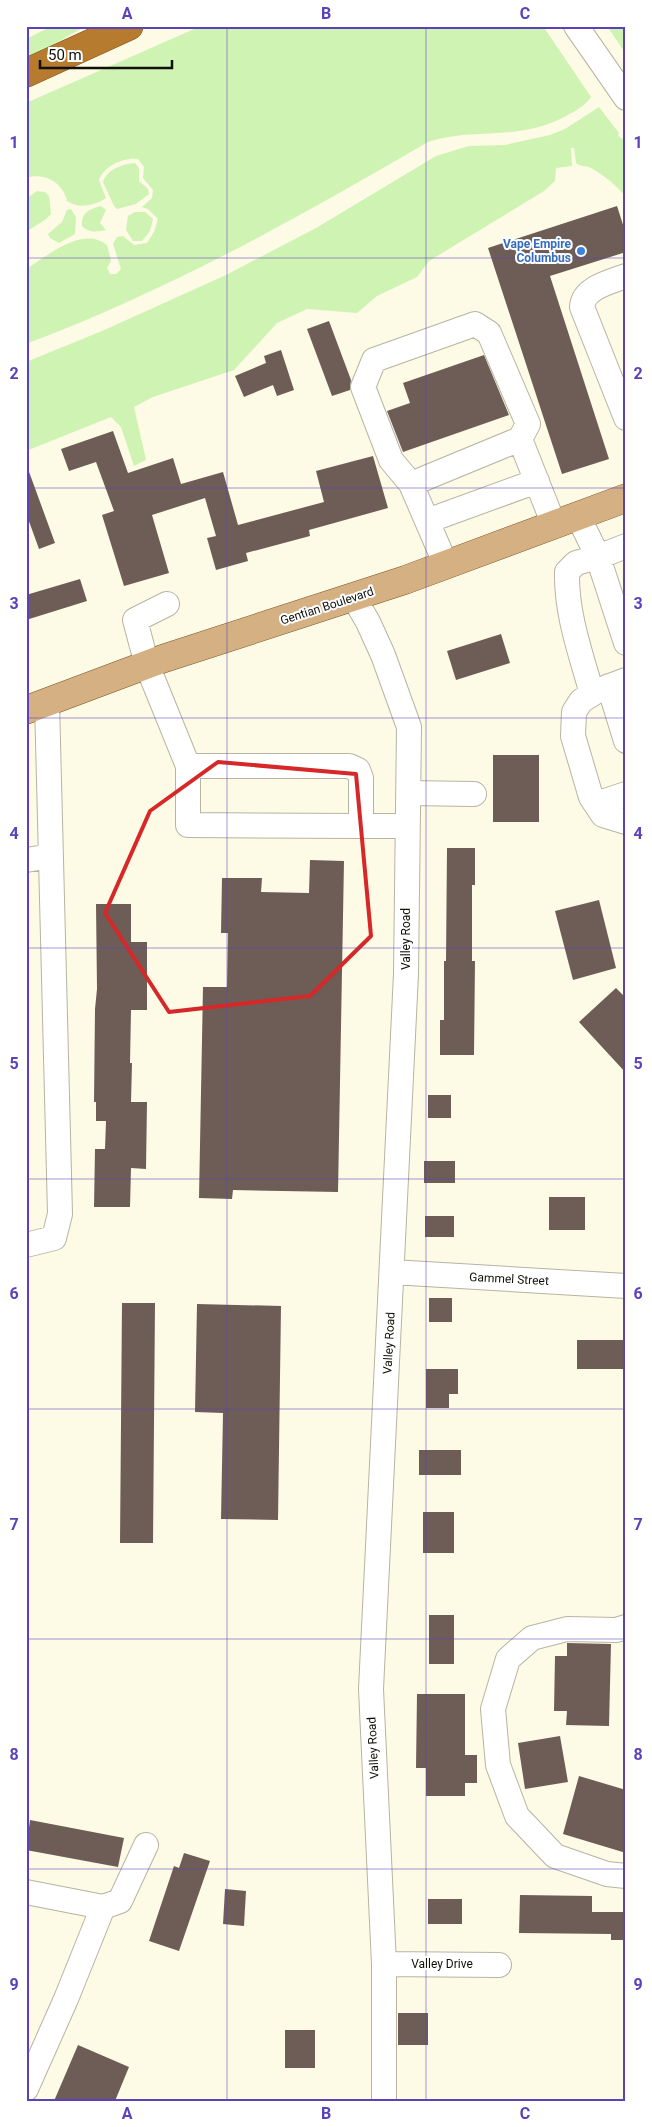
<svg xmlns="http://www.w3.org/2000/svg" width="652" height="2127" viewBox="0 0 652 2127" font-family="Roboto,sans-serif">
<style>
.green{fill:#cff3b3}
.building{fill:#6e5d56}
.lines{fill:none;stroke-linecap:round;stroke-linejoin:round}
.minor-casing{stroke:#b7b4a2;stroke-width:26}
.major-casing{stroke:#7d5522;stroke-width:29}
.highway-casing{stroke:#7d5522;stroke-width:29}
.minor{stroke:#fff;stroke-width:24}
.major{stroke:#d4b083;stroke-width:28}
.highway{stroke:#b77b30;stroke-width:28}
.marked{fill:none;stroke:#d62828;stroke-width:4;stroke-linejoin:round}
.grid{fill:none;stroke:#5b42ba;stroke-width:1;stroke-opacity:0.55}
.shop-dot{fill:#3f7fe0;stroke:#fff;stroke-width:2}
.labels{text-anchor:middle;stroke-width:4;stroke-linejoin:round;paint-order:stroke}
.shop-label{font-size:12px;font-weight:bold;fill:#366cbe;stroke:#fff;text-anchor:end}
.street-label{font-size:12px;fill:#100f08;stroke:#fff}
.neatline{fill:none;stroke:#5b42ba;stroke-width:2}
.grid-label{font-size:16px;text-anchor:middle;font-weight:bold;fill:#5b42ba}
</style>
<rect width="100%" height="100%" fill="#fdfae6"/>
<path class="green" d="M52,26H86L26,60V39Z
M201,26H543L591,97C585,106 575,111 566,116C518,142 474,127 428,142C298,218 167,291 26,344V269C48,256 82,225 107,245L111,261L107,268L110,274H116L121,269L113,244L117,237L123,236L134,245L147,243L154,232L158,219L148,209L142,207L152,198L153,190L143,178L144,167L138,159C123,157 104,166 99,180L106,198C94,206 79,209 67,201C63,183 45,172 26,178V103Z
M607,26H626V54Z
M599,107L619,133L618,136L626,141V197C616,185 605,176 591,168C585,165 580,167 576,163L574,148H571L572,166L556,168L555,181L544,191L429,261L417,277L377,296L357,313L307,309L277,323L234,370L153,397L134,407L146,460L134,466L121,427L111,417L26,451V362L102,331L226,275L316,228L436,156L469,146L505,145L550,135L565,129Z
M135,163L139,168V181L148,189L149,194L136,204L117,209L114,206L103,182C107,169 123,164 135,163Z
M37,191L45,192L49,196L51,214L46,219L26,232L27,198Z
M101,206L106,210L100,223L106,230C97,232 88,233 82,226C81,212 90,209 101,206Z
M71,209L76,217L75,234L59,243L50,238L48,234L62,222L67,210Z
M135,212H145L153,219L150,231L142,241H133L126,230L128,216Z"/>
<path class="building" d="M617,206L626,234V252L550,276L609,459L562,474L488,248Z
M329,321L351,380L350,390L332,396L307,329Z
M281,350L294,390L277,396L273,385L244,397L235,376L266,363L264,356Z
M484,355L509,415L403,452L387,411L410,403L403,383Z
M113,431L128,473L173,458L181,484L223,472L238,525L324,502L316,471L373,456L388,508L309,530L310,536L246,553L248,561L216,570L207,538L216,536L205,498L152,515L169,573L124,586L102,515L114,511L96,462L69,471L61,449Z
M28,469L55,543L39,549L26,513V470Z
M80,579L87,601L26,620V595Z
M501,634L510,663L456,680L447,651Z
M493,755H539V822H493Z
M447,848H475V885H472V961H475L474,1055H440V1020H444V961H446Z
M310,860L344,861L338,1192L233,1190L232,1199L199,1198L203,987H227L228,933H221L222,878H262L261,892L309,893Z
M599,900L616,968L573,980L555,911Z
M96,904H131V942H147V1010H131L130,1063H132L131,1102H147L146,1169L131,1168L130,1207H94L95,1149H105L106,1121H96V1102H94L95,1009L97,989Z
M616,988L626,998V1073L579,1022Z
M428,1095H451V1118H428Z
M424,1161H455V1183H424Z
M549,1197H585V1230H549Z
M425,1216H454V1237H425Z
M429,1298H452V1322H429Z
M122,1303H155L153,1543H120Z
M197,1304L281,1306L278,1520L221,1519L223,1413L195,1412Z
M577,1340H626V1369H577Z
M426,1369H458V1394H449V1408H426Z
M419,1450H461V1475H419Z
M423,1512H454V1553H423Z
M429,1615H454V1664H429Z
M567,1643L611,1644L609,1726L566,1725L567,1711H554L555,1656H567Z
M417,1694H465V1755H477V1783H465V1796H426V1768H416Z
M560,1736L568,1782L525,1789L518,1743Z
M579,1776L626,1790V1853L563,1834Z
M30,1820L124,1838L118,1867L26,1850Z
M184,1853L210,1861L179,1951L149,1941L174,1866L179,1868Z
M225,1889L246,1891L244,1926L223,1924Z
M520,1895L592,1896V1912H626V1940H611V1934L519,1933Z
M428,1899H462V1924H428Z
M398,2013H428V2045H398Z
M285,2030H315V2068H285Z
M78,2045L129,2067L115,2101H54Z"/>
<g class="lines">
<defs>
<path id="minor" d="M576,26L626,98
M626,276C610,282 583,288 582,307L626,418
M411,484L391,460L363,387L374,360L475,324L489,333L528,424L520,439
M578,516L598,557L626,546
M427,521L537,481
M446,565L411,484L520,439L554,525
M354,598L368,622L383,655L409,727L406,974L371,1689L384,1964V2101
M167,604L135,620L147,665L188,766H349L358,770L361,778V826L188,825V766
M626,680L597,691L581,701L574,712L573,736L591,797L603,815L626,822
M609,686L626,741
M592,694C581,654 566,614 567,572L576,563L598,557L626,643
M408,793L474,794
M596,804L626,794
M361,826H407
M26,860L51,856
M26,1245L54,1238L60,1214L47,702
M392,1272L626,1286
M626,1627L616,1630L567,1629L532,1638L508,1659L493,1709L498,1765L517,1816L555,1856L607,1874L626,1876
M26,1892L103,1907L66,1999L26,2089
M103,1907L120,1901L146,1845
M384,1964L499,1965"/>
<path id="major" d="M26,710L162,659L405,580L626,498"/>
<path id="highway" d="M26,73L129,26"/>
</defs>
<use href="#minor" class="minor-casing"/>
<use href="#major" class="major-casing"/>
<use href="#highway" class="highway-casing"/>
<use href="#minor" class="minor"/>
<use href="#major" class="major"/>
<use href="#highway" class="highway"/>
</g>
<path class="marked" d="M218,762L356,774L371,936L310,996L169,1012L105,913L150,811Z"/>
<path class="grid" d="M227,26V2101M426,26V2101M26,258H626M26,488H626M26,718H626M26,948H626M26,1179H626M26,1409H626M26,1639H626M26,1869H626"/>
<circle class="shop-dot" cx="581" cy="251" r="5"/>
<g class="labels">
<g class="shop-label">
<text x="571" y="248">Vape Empire<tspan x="571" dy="14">Columbus</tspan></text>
</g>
<g class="street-label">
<text transform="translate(327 606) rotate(-18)" y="4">Gentian Boulevard</text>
<text transform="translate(406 939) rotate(-90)" y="4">Valley Road</text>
<text transform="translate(509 1279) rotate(3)" y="4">Gammel Street</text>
<text transform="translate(389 1343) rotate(-87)" y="4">Valley Road</text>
<text transform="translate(373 1748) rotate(-93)" y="4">Valley Road</text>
<text x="442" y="1968">Valley Drive</text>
</g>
</g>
<rect width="652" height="2127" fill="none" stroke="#ffffff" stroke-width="55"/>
<path d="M40 60v8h132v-8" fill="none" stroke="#100f08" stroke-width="2.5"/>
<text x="48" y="60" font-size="15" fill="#100f08" stroke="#ffffff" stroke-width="4" paint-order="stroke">50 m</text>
<rect x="28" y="28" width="596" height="2072" class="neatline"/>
<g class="grid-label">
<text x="127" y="19">A</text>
<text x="326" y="19">B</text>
<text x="525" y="19">C</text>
<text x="14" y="148">1</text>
<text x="638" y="148">1</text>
<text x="14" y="379">2</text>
<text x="638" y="379">2</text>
<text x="14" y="609">3</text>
<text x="638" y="609">3</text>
<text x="14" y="839">4</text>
<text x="638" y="839">4</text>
<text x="14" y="1069">5</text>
<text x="638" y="1069">5</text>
<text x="14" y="1299">6</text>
<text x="638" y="1299">6</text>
<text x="14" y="1530">7</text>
<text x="638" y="1530">7</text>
<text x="14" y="1760">8</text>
<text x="638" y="1760">8</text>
<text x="14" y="1990">9</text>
<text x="638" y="1990">9</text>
<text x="127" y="2119">A</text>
<text x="326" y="2119">B</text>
<text x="525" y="2119">C</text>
</g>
</svg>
